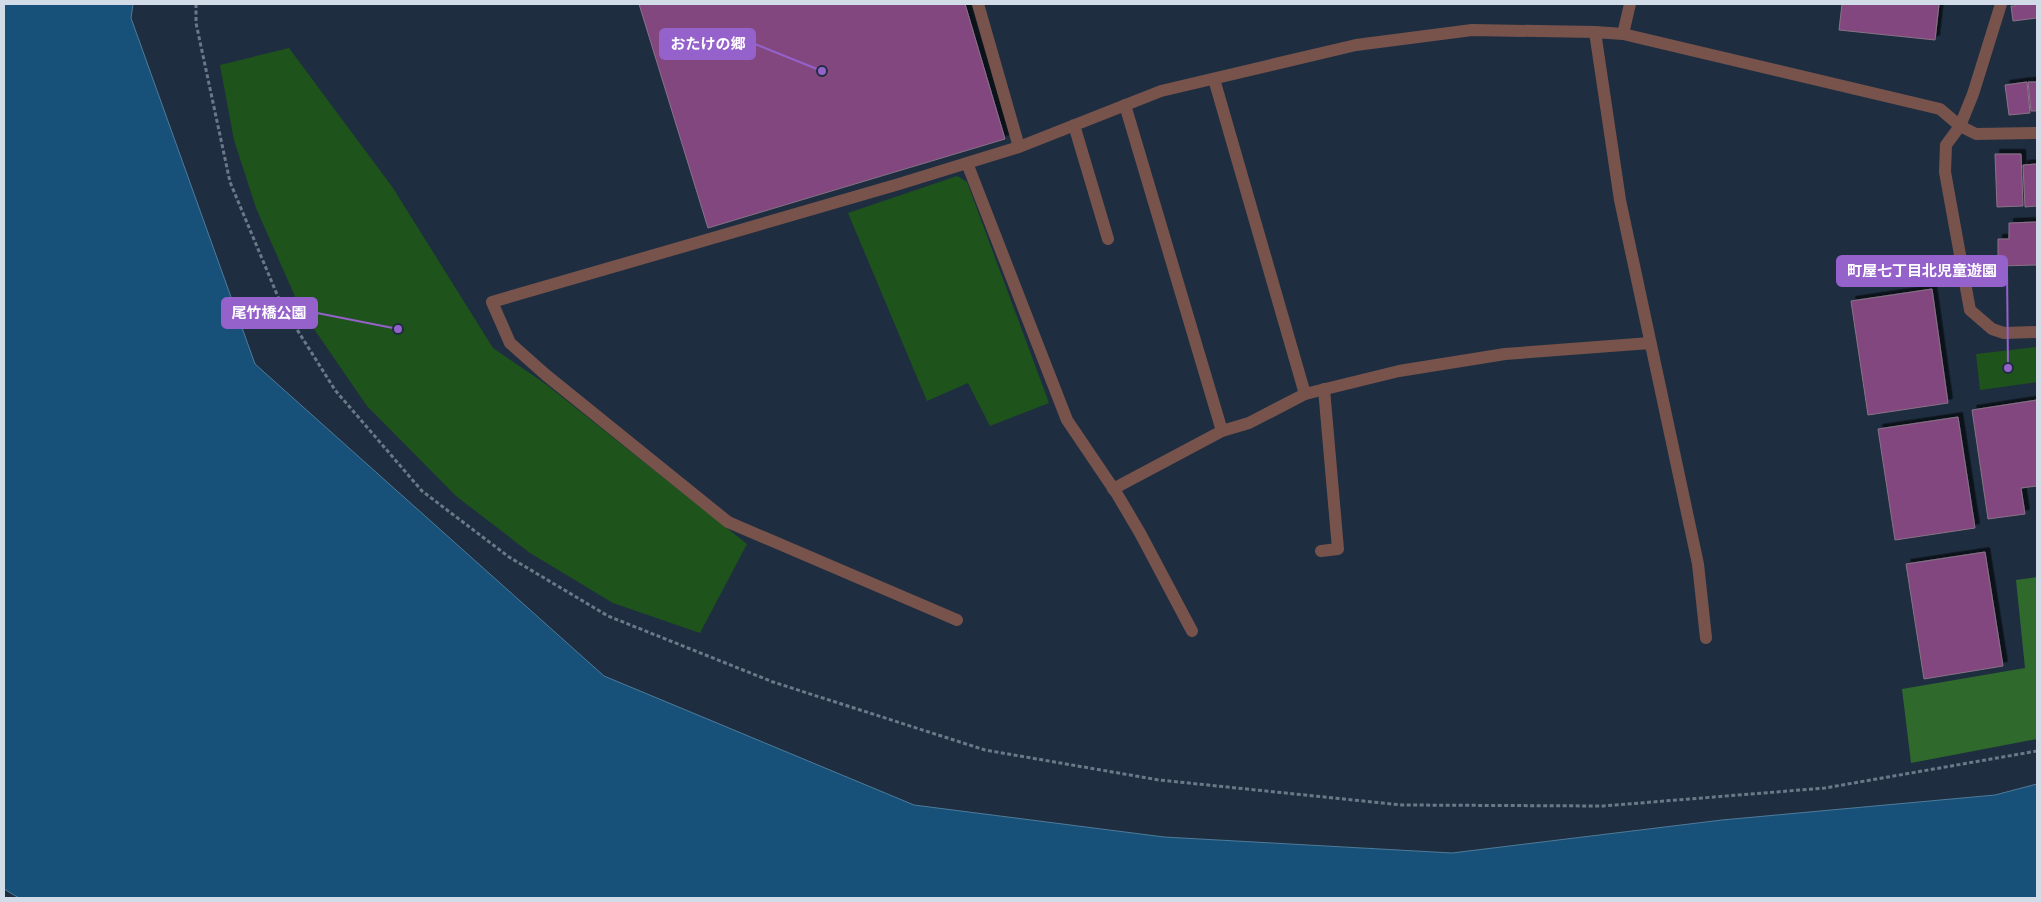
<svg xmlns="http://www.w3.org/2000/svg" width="2041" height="902" viewBox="0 0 2041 902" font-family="Raleway,'Noto Sans JP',sans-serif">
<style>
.green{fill:#1f531c}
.forest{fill:#30692c}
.water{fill:#175179;stroke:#4f7b9a}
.building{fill:#82477e;stroke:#897386;filter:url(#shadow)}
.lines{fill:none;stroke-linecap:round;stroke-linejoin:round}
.path{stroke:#6a7887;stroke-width:3;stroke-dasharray:4 2.5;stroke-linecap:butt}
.service{stroke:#77534c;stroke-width:12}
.minor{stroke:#77534c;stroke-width:12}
.leader{fill:none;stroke:#9561cb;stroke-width:2}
.callout-dot{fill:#9561cb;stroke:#1e2e40;stroke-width:2}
.callout{fill:#9561cb;stroke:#9561cb;stroke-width:2}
.callout-label{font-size:15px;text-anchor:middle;font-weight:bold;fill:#fff}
</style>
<defs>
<filter id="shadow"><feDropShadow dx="4.5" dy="-4.5" stdDeviation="0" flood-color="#0009"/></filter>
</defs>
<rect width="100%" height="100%" fill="#1e2e40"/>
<path class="green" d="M289,48L393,188L493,348L547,385L747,544L700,633L613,603L530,553L456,496L367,406L301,310L256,208L234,140L220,65Z
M957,176L967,182L1049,403L990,426L968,383L927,401L848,213Z
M2037,347V382L1980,390L1976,354Z"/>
<path class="forest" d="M2037,577V739L1911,763L1902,689L2025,668L2016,580Z"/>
<path class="water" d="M4,4H133L131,18L255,364L604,676L914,805L1164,837L1452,853L1722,820L1995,795L2037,784V898H19L4,889Z"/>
<path class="building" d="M639,4H965L1005,139L708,228Z
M1842,4H1939L1935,40L1839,30Z
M2015,4H2037V18L2013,21L2011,6H2015Z
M2027,82L2030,113L2009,115L2005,85Z
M2028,82H2037V111H2031Z
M1995,154H2021L2023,206L1997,207Z
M2037,164V206L2025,207L2023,165Z
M2037,222V265L1998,266V239H2009V223Z
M1932,289L1948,403L1868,415L1851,301Z
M2037,400V486L2021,488L2025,514L1988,519L1972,410Z
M1958,417L1975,528L1895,540L1878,429Z
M1985,552L2003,666L1924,679L1906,564Z"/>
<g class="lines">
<path class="path" d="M196,4V23L230,182L281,304L335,390L422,491L509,557L608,616L773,682L985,750L1159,780L1402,805L1603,806L1825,788L2037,751"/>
<path class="service" d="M1125,105L1222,431
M1960,126L1946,145L1945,172L1970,310L1992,329L2004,333L2037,332
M1113,489L1222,431L1249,423L1305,394L1214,79
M1321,551L1338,549L1324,389"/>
<path class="minor" d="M978,4L1019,147
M1630,4L1623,34L1595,32L1620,200L1698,564L1706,638
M1623,34L1940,109L1960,126L1976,134L2037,133
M1074,125L1108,239
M1960,126L1973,94L2001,4
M967,163L1067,420L1117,494L1140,533L1192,631
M1305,394L1399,371L1505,354L1650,343
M957,620L728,522L546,375L510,343L492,302L899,184L1019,147L1161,91L1356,45L1472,30L1595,32"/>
</g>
<path class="leader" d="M822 71L755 44M2008 368L2007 271M398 329L317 313"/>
<g class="callout-dot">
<circle cx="822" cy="71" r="5"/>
<circle cx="2008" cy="368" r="5"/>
<circle cx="398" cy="329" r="5"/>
</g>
<g class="callout">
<rect x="660" y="29" width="95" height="30" rx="5"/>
<rect x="1837" y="256" width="170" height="30" rx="5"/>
<rect x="222" y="298" width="95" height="30" rx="5"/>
</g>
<g class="callout-label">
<text x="708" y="49">おたけの郷</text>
<text x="1922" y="276">町屋七丁目北児童遊園</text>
<text x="269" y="318">尾竹橋公園</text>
</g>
<rect width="2041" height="902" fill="none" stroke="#d2dce8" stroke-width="10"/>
</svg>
